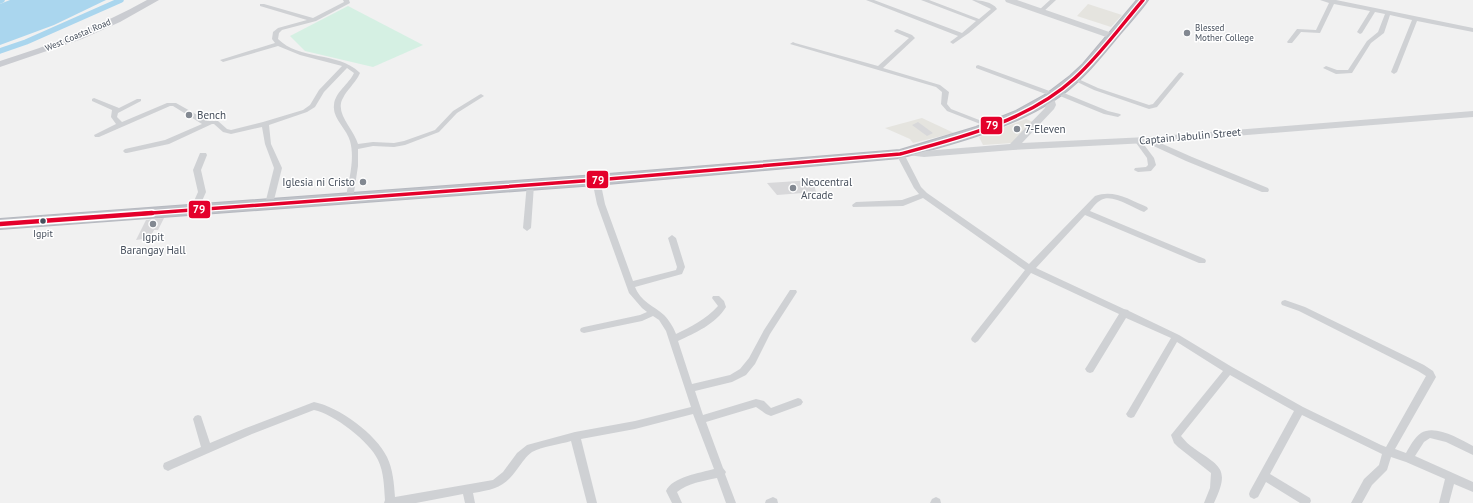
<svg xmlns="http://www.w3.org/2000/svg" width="1473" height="503" viewBox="0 0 1473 503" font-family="'PT Sans',sans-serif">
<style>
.commercial{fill:#e5e4df}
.green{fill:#d5f0e3}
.water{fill:#aad6ee}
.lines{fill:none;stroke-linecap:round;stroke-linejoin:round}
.canal{stroke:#aad6ee;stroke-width:5.5}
.building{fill:#d8d8da}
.highway-casing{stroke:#b6b9c0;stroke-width:2}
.street{fill:#cfd1d4;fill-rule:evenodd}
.secondary{fill:#d0d2d5;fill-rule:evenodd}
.primary{fill:#caccd1;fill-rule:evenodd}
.highway{fill:#bfc2c8;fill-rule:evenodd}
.bus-1-far1-casing{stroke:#fff;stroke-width:6}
.bus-1-casing{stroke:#fff;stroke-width:8}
.bus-1-far1{stroke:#e4002b;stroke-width:3.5}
.bus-1{stroke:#e4002b;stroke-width:4.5}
.poi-dot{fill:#828891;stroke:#fff;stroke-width:1.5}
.bus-dot{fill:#47505d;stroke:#fff;stroke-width:1.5}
.labels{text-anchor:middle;stroke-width:3;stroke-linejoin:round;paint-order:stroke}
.far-poi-label{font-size:9px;fill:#47505d;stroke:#fff;text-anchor:start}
.far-street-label{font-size:9px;fill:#47505d;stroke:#fff}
.bus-label{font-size:10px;fill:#47505d;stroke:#fff}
.poi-label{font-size:11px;fill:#47505d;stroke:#fff;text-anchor:start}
.street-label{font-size:11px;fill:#47505d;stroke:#fff}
.line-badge{stroke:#fff;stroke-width:1.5}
.badge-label{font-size:11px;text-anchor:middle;font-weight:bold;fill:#fff}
</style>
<rect width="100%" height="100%" fill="#f1f1f1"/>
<path class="commercial" d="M1088,4L1122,15L1111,27L1077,16Z
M922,118L954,133L913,143L910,139L885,128Z
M1026,119L1033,122L1012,143L983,145L979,137Z"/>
<path class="green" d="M348,6L423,45L373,67L305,51L290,36Z"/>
<path class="water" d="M10,0H106L54,25L0,45V4Z"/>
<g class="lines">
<path class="canal" d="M0,1L2,0
M0,51L26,42L121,0"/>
</g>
<path class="building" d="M918,122L933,133L927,136L912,125Z
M813,180L816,192L777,195L767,183Z
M164,218L158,230H154L150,238L136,240L146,220Z"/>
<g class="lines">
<defs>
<path id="highway" d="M1137,0H1148C1140,12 1129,23 1119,35C1099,59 1080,84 1053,101C1007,130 952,144 900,158L596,185L0,229V219L596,175L900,150L976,127L1016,111L1045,95L1070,76L1083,64Z"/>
</defs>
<use href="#highway" class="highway-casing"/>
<path class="street" d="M343,0H349L350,3L316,21L282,30L279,33L278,39C299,60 338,52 359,72L360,73L358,77C354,84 347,90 343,98C334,113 354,129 358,144L373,142L394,143L404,141L435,130L453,111L479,95L481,94L484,96L457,113L439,132L405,145L394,147L373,146L358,149V166L353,199H347L346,197C349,179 355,159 350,141C347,129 332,118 334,105C335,92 349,84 354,73L347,68L324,92L315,107L307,112L269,125L271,144L282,168L273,204L269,207L265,204L274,168L265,144L262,127L231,134L223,132L214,124H212L169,144L127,153H125L123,151L125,149L165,140L202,124L173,106H170L99,137H95L94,135L116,124L111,117L112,110L92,101V99L94,98L119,108L137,99H141V101L118,113L117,117L122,122L167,103H176L208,121H218L227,129L231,130L263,122L303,110L310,105L319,90L342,66L300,55L278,46L223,62L220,60L275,43L272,39L273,32L278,28L307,20L260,6V4H264L313,18L344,2Z
M866,0H874L962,33L976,21L921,0H929L979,19L991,9L972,0C980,0 993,2 997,9L969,33L953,44L950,42L958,36Z
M1050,0H1056L1043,12H1039V10Z
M1320,0H1336L1473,28V32L1417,21L1397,72L1394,74L1391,72L1412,20L1390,15L1384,33L1371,43L1352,73L1336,74L1323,68L1326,66L1337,70H1348L1367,41L1378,32L1385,14L1375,12L1362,33L1360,34L1357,32L1370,11L1334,4L1320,33L1301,32L1292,43H1288L1287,42L1297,29L1316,30L1329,3Z
M897,29L912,35L915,38L883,68L940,85L949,92L947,104L951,109L992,125V127H988L947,111L941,104L942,92L936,87L790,44L793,42L795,43L878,66L909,38L895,32L894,31Z
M978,65L1055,93V91H1059L1108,111L1120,114L1121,115L1118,117L1104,114L1055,94V96H1051L976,68V66Z
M1181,72L1184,74L1157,107L1149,109L1094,90L1071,79L1072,78H1076L1098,88L1149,105L1153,104L1179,73Z
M1135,138H1139L1154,158L1156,165L1151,171L1138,172L1134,170L1135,168L1146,167L1148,165L1147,158L1134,140Z
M1145,138H1149L1192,157L1268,188L1269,190L1268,192H1262L1186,161L1145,142L1144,140Z
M897,152H903L921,187L927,193L1029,264L1095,196C1114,189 1130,200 1147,207L1148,209L1144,212C1133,208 1112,193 1101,200C1097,202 1093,207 1090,211L1205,259L1206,261L1205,263H1199L1085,215L1036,268L1124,309L1128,310L1129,311L1179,335L1232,367L1303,407L1381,445L1386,447L1426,376L1418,371L1299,311L1282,305L1281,303L1282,301L1285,300L1305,307L1424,365L1433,371L1436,377L1395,449L1406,453C1410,446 1414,438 1421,433C1435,424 1460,439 1473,446V455L1446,442L1430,438L1424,442L1415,456L1473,482V492L1454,484L1449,503H1439L1445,479L1406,462L1391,457L1387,470L1372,485L1362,503H1351L1364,479L1379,465L1382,454L1302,415L1270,474L1310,498L1311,501L1310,503H1300L1266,482L1258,497L1254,499L1250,497L1249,494L1250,491L1294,411L1230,375L1181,436C1185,441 1189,445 1195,449C1221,467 1230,469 1214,503H1204L1210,488L1211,473L1178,447L1174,443L1171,435L1223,371L1177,342L1134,417L1131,418L1128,417L1126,414L1128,411L1171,338L1126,318L1093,372L1090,373L1087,372L1085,369L1087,366L1119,314L1031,273L978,341L975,343L972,341L971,339L972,337L1025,270L923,198L903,206L853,207L852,205L856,202L902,200L919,194L914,188L896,154Z
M200,153H206L207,155L201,170L206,192L198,210L194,213L190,210L198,192L193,170Z
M593,178H596L600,180L605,204L633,281L676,270L677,267L668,238L672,235L676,238L685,267L682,274L635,287C640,301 654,306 664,315C669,320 674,328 676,334C691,327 706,319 718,306L712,298L713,296H719L724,301L726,307C716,324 695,333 678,341L692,384L730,375L740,369L749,358L764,330L790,290H796L797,292L770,334L755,364L746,375L732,382L695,391L703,415L756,399L764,401L771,408L798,398L801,399L803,402L801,405L771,416L766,414L756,407L706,422L723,468L726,472L725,474L736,503H726L717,478C703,481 688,483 677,492L682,503H672L666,491C672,477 700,473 714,469L693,414L635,429L581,439L597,503H587L571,441C561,444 541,447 532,452C526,456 522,463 518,468C504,488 495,489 473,493L475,503H465L463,494L416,503H384L385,500C384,487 384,472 378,460C370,442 334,414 314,410L252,434L172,469L168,471L164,469L163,466L164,463L201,447L193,419L195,416L198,415L201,416L210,443L246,428L314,402C339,407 376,434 387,457C393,469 394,484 395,497L493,480L503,472L517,453L527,445L575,432L635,421L691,407L666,331L659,320L653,316L642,321L584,333L581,332L580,330L581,328L584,327L640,315L647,312L642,308L629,293L597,204L592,180Z
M527,183H533L534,185L531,228L527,231L523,228Z
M773,497L777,499L778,503H765L766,500Z
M936,497L940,499L941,503H930L932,499Z"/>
<path class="secondary" d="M1005,0H1017L1115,34L1116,36L1115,38H1109L1006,2Z
M1049,95L1054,98L1056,105L1054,109L1022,143L1147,137L1473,111V117L1147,143L1013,150L924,157L907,155L902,152L907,149L924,151L1010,144L1045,108L1046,105L1044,98Z"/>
<path class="primary" d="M147,0H159L120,22L82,39L0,67V61C51,45 100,26 147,0Z"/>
<use href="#highway" class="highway"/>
<defs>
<path id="bus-1-far1" d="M138,214L596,180L900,154C960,138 1028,121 1075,78C1100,55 1121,26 1143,0"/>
<path id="bus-1" d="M0,224L152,213"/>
</defs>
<use href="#bus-1-far1" class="bus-1-far1-casing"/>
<use href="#bus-1" class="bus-1-casing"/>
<use href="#bus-1-far1" class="bus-1-far1"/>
<use href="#bus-1" class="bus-1"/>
</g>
<g class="poi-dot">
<circle cx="1187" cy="33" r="4"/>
<circle cx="189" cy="115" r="4"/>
<circle cx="1017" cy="129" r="4"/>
<circle cx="363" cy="182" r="4"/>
<circle cx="793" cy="188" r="4"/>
<circle cx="153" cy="224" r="4"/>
</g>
<circle class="bus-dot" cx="43" cy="221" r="3.5"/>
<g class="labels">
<g class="far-poi-label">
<text x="1195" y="31">Blessed<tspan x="1195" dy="10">Mother College</tspan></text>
</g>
<g class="far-street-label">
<text transform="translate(78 35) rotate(-23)" y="3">West Coastal Road</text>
</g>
<g class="bus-label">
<text x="43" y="237">Igpit</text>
</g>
<g class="poi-label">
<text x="197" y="119">Bench</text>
<text x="1025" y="133">7-Eleven</text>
<text x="355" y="186" text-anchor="end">Iglesia ni Cristo</text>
<text x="801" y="186">Neocentral<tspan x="801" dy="13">Arcade</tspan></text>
<text x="153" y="241" text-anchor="middle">Igpit<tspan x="153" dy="13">Barangay Hall</tspan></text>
</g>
<g class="street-label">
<text transform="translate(1190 136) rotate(-5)" y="4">Captain Jabulin Street</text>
</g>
</g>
<g class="line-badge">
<rect x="980" y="116" width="23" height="19" rx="4" fill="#e4002b"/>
<rect x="586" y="170" width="23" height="19" rx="4" fill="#e4002b"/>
<rect x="188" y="200" width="23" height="19" rx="4" fill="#e4002b"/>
</g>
<g class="badge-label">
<text x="992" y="129">79</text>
<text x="598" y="184">79</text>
<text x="199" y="213">79</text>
</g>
</svg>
